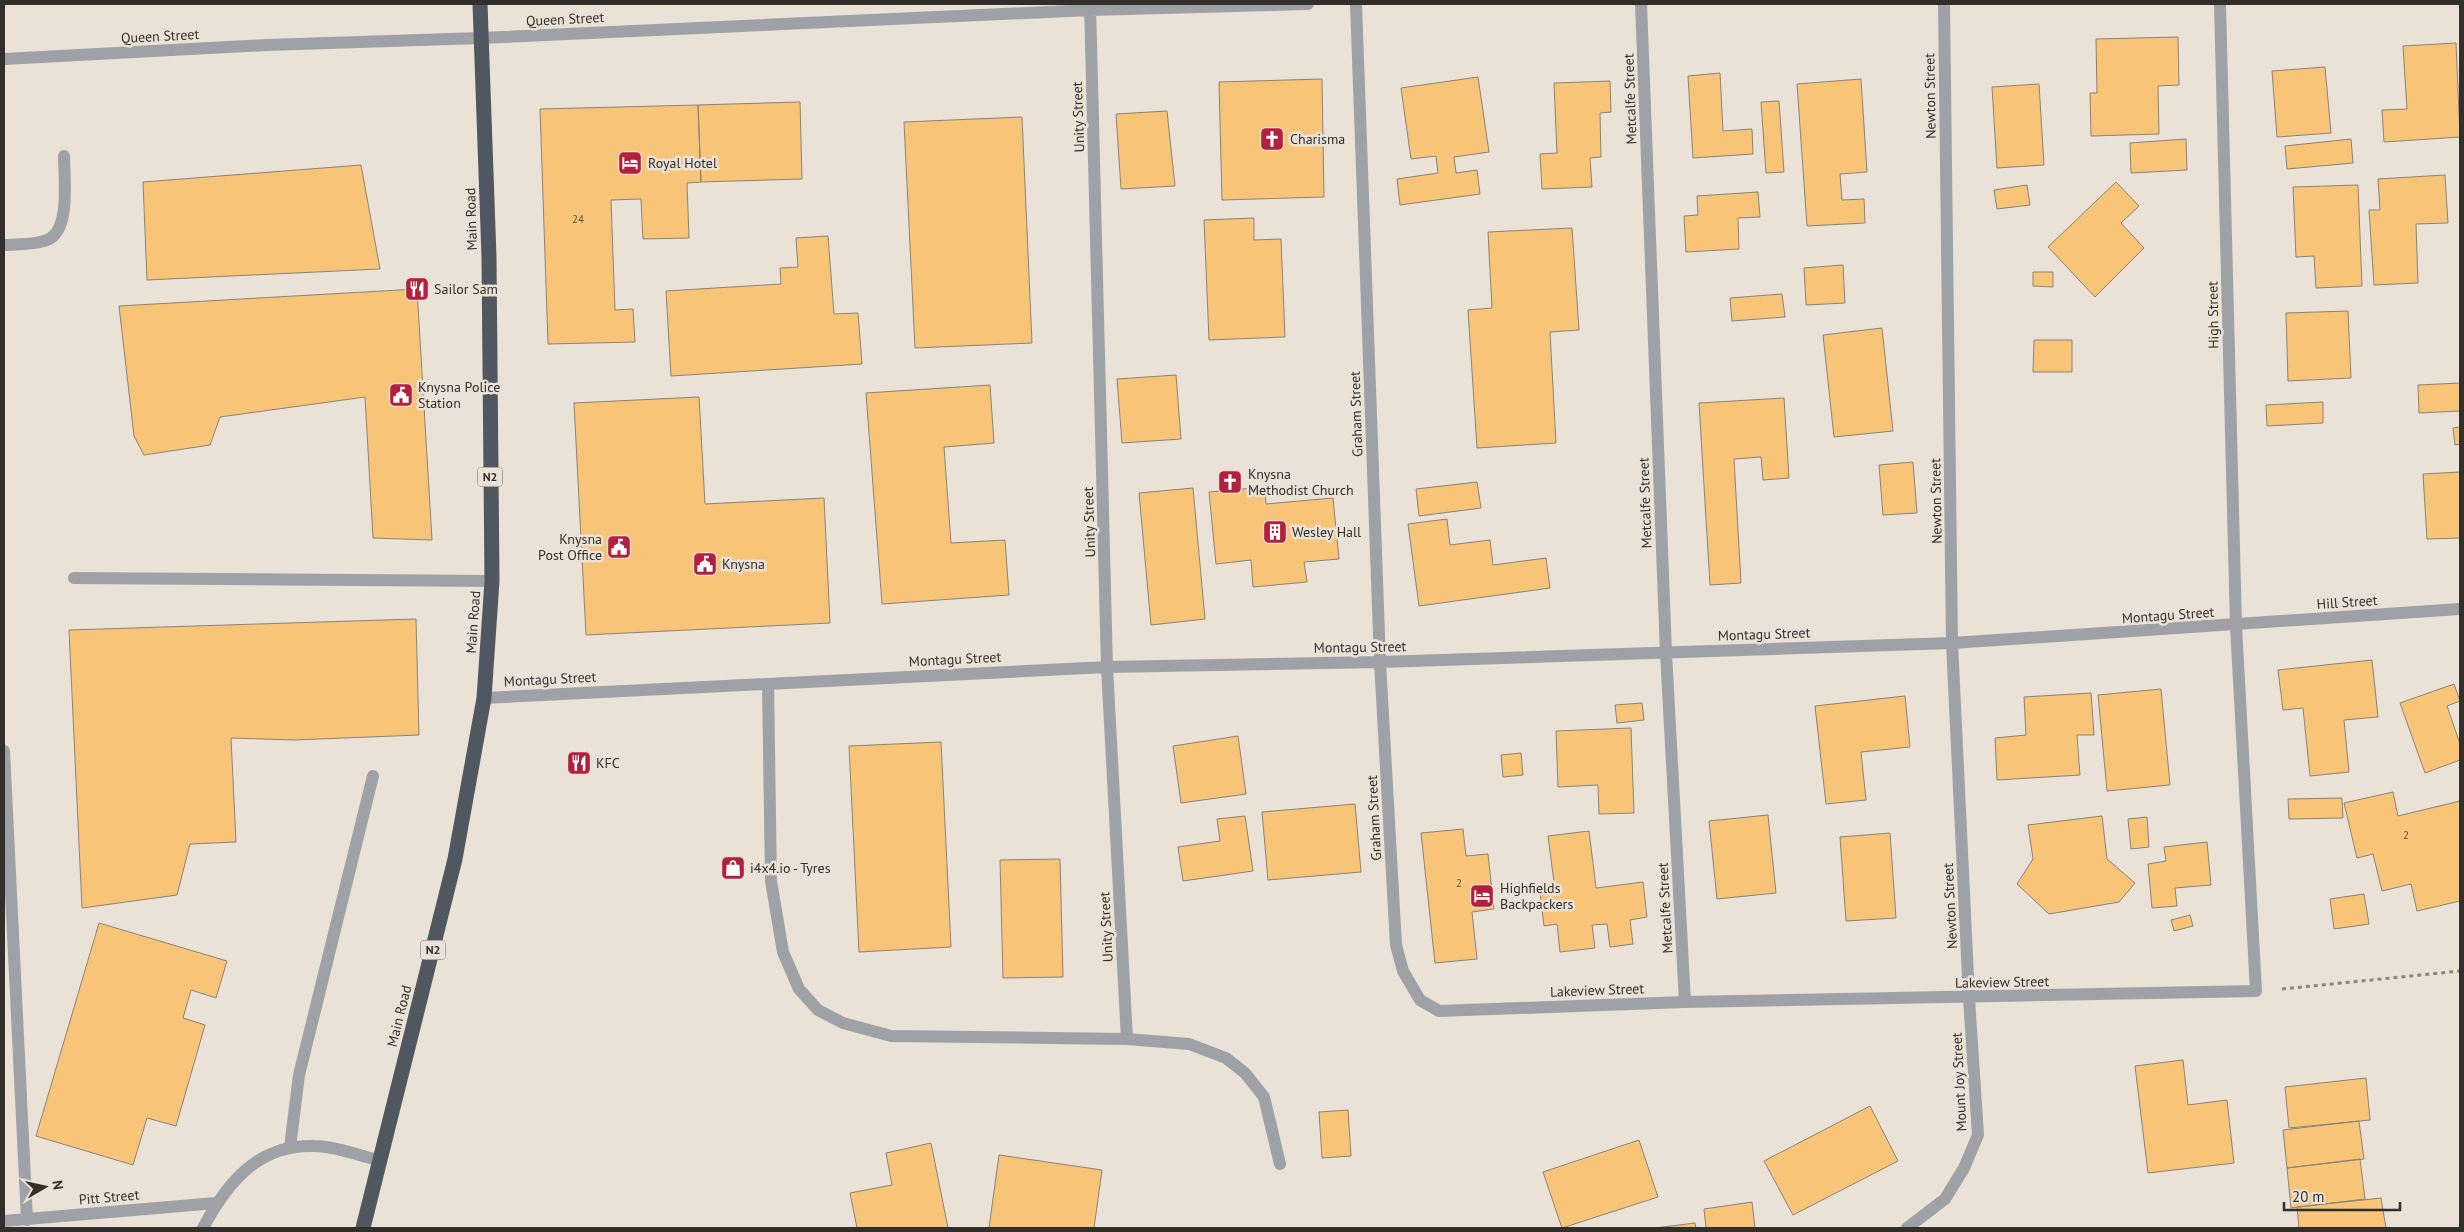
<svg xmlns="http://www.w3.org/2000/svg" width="2464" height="1232" viewBox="0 0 2464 1232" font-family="'PT Sans',sans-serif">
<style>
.building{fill:#f8c578;stroke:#8a8379}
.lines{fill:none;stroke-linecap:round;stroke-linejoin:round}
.path{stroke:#8b867e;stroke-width:3;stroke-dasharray:4 4;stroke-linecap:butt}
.minor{stroke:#9ea1a6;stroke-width:12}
.highway{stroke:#515761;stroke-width:15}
.labels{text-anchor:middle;stroke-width:5;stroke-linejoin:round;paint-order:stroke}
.number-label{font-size:11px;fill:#64543e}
.shield{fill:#eae2d7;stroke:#69655f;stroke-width:1}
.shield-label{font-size:12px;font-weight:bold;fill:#322f2b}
.street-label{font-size:14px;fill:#322f2b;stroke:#eae2d7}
.poi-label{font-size:14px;fill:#322f2b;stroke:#eae2d7;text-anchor:start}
</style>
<rect width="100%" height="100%" fill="#eae2d7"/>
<path class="building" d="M2178,37L2179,85L2158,86L2159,134L2091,136L2090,93H2097L2096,39Z
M2456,43L2460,137L2384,142L2382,110L2407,109L2403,46Z
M2325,67L2331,133L2277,137L2272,71Z
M1720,73L1723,131L1752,129L1753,154L1693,158L1688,76Z
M1478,77L1489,152L1454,157L1456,173L1477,170L1480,194L1400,205L1397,179L1438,173L1436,156L1411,159L1401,88Z
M1322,79L1324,197L1222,200L1219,82Z
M1861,79L1867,172L1840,174L1842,200L1864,199L1865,223L1807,226L1797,84Z
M1610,81L1611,112L1600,113L1601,157L1590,158L1592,187L1542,189L1540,154L1557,153L1554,83Z
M2039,84L2044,165L1997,168L1992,87Z
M1779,101L1784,172L1766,173L1761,102Z
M800,102L802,179L701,182L698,105Z
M698,105L701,182L687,183L689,238L643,239L641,199L611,200L615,310L633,309L635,342L548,344L540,109Z
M1167,111L1175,186L1121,189L1116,114Z
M1022,117L1032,343L915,348L904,122Z
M2186,139L2187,170L2131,173L2130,143Z
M2351,139L2353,163L2287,169L2285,146Z
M361,165L380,269L147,280L143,182Z
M2445,175L2448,223L2416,224L2418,283L2374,285L2369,210H2380L2378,179Z
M2116,182L2139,206L2121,223L2144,248L2095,297L2048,247Z
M2027,185L2030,205L1997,209L1994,190Z
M2358,185L2362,286L2316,288L2314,256L2296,257L2293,187Z
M1758,192L1760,217L1738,218L1739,249L1686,252L1684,216L1698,215L1697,196Z
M1254,218V240L1281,239L1285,337L1209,340L1204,220Z
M1572,228L1579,330L1550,332L1556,443L1477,448L1468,310L1492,308L1488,232Z
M828,236L834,314L858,313L862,364L671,376L666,291L781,284L780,268L798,267L796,238Z
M1843,265L1845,303L1806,305L1804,268Z
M2033,272H2053V287L2033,286Z
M417,289L432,540L373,538L365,397L220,417L210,445L144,455L134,436L119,306Z
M1782,294L1785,317L1732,321L1730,298Z
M2348,311L2351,378L2288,381L2286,313Z
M1882,328L1893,431L1834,437L1823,335Z
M2034,340H2072V372H2033Z
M1176,375L1181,439L1122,443L1117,379Z
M2460,383V411L2419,413L2418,385Z
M990,385L994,443L944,447L951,543L1005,540L1009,595L882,604L866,393Z
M699,397L705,504L824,498L830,623L586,635L574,403Z
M1784,398L1789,478L1763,480L1761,457L1734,459L1741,583L1710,585L1699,403Z
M2323,402V423L2267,426L2266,405Z
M2460,427V444L2455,445L2453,428Z
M1913,462L1917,513L1883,515L1879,465Z
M2460,472V538L2427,539L2423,474Z
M1477,482L1481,508L1419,516L1416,489Z
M1265,487L1266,504L1333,498L1339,559L1304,562L1307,582L1253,587L1251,560L1216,564L1209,492Z
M1193,488L1205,619L1151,625L1139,493Z
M1447,519L1450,545L1490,540L1493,565L1546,558L1550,588L1419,606L1408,524Z
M416,619L419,735L294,740L231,738L236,842L190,844L177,895L82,908L69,630Z
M2372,660L2378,717L2344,720L2349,772L2310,776L2303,708L2283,710L2278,670Z
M2454,684L2460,701L2447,706L2460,744V760L2425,773L2400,703Z
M2161,689L2170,785L2107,791L2098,695Z
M2091,693L2094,735H2077L2080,775L1997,780L1995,738L2026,735L2024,697Z
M1905,696L1910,747L1861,752L1866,800L1826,804L1815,706Z
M1642,703L1644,720L1617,723L1615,705Z
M1631,728L1634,813L1599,814L1598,785L1558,787L1556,731Z
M1238,736L1246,794L1181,803L1173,746Z
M941,742L951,947L859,952L849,746Z
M1521,753L1523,775L1503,777L1501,755Z
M2393,792L2398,816L2460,801V901L2417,911L2411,884L2382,891L2373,854L2357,858L2344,803Z
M2342,798L2343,818L2289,819L2288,799Z
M1355,804L1361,872L1268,880L1262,812Z
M1768,815L1776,893L1717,899L1709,821Z
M1245,816L1253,871L1183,881L1178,847L1220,841L1217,819Z
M2102,816L2107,859L2135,883L2119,902L2049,914L2017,884L2033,859L2028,825Z
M2147,817L2149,847L2131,849L2128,819Z
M1463,829L1466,856L1488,854L1494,909L1472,912L1477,959L1435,963L1421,833Z
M1589,831L1596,888L1643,882L1647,917L1630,920L1633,944L1610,947L1607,924L1592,925L1595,948L1560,952L1557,924L1544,926L1540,892L1555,890L1548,836Z
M1890,833L1896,918L1846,921L1840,837Z
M2207,842L2211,885L2175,888L2177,906L2152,908L2148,864L2166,861L2164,847Z
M1060,859L1063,977L1003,978L1000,860Z
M2364,894L2369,924L2334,929L2330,899Z
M2190,915L2193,926L2174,931L2171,920Z
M99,923L227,961L216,998L191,990L183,1018L205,1025L176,1126L147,1118L133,1165L36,1136Z
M2183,1060L2188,1105L2227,1100L2234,1163L2148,1173L2135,1066Z
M2366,1078L2370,1120L2289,1128L2285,1087Z
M1870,1106L1898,1161L1793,1215L1764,1161Z
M1348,1110L1351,1156L1322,1158L1319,1112Z
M2359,1121L2364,1159L2287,1168L2283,1130Z
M1639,1140L1658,1197L1562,1228L1543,1172Z
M931,1143L948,1228H857L850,1193L892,1185L886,1153Z
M999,1155L1102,1170L1094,1228H989Z
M2360,1159L2365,1199L2291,1208L2287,1168Z
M2381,1198L2386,1228H2299L2297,1207Z
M1752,1202L1755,1228H1706L1704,1209Z
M1695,1223L1696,1228H1655Z"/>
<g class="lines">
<path class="path" d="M2282,989L2460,971"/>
<path class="minor" d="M1090,4L1107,667L1127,1039
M1356,4L1380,662L1396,945L1403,971L1420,1000L1439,1011L1685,1002L2256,991L2236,626L2220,4
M1641,4L1666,653L1685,1002
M4,59L267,45L481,38L1090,10L1308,4
M4,245C17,244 35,245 47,240C71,231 64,178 64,156
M74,578L492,581
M768,684L771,881L783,952L799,989L818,1010L843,1023L891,1036L1127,1039L1189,1044L1226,1058L1245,1073L1264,1097L1280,1164
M484,698L1107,667L1380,662L1952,643L2460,609
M4,751L27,1220
M290,1147L299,1075L373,776
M4,1221L216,1203
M203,1228C227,1183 258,1144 314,1146C334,1146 358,1155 378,1160
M1907,1228L1945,1199L1964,1168L1978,1135L1969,998L1952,643L1944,4"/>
<path class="highway" d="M363,1228L455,859L484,698L492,581L489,257L480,4"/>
</g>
<defs>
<symbol id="church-square" viewBox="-11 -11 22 22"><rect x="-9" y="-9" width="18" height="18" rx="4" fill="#b3203e" stroke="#eae2d7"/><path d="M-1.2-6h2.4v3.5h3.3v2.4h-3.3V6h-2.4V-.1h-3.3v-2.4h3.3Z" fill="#fff"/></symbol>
<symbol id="hotel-square" viewBox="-11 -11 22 22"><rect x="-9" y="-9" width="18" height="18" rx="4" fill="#b3203e" stroke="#eae2d7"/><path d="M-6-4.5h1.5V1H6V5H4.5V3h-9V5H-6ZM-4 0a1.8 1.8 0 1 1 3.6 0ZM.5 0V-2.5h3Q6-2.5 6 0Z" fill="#fff"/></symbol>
<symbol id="restaurant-square" viewBox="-11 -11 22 22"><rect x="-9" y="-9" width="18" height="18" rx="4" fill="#b3203e" stroke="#eae2d7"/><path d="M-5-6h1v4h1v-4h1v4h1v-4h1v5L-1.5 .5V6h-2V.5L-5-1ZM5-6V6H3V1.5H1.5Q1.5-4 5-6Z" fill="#fff"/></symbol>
<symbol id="civic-square" viewBox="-11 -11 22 22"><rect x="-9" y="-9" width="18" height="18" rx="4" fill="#b3203e" stroke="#eae2d7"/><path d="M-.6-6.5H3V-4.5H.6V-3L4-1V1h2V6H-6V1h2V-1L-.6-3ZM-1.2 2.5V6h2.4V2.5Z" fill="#fff"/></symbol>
<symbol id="building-square" viewBox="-11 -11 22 22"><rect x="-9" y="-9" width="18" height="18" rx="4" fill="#b3203e" stroke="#eae2d7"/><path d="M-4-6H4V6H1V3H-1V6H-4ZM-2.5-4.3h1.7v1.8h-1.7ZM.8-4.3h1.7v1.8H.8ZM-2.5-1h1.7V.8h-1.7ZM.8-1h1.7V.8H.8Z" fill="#fff"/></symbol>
<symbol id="shop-square" viewBox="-11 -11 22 22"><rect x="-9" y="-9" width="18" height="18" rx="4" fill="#b3203e" stroke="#eae2d7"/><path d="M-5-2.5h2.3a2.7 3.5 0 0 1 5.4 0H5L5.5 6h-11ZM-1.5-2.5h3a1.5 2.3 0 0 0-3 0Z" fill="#fff"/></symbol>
</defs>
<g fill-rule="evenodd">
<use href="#church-square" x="1258" y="125" width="28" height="28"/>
<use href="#hotel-square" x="616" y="149" width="28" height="28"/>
<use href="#restaurant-square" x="403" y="275" width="28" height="28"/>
<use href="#civic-square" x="387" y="381" width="28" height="28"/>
<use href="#church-square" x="1216" y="468" width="28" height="28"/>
<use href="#building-square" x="1261" y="518" width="28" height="28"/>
<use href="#civic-square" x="605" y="533" width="28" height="28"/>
<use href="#civic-square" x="691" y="550" width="28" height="28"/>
<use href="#restaurant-square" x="565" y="749" width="28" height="28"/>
<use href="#shop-square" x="719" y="854" width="28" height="28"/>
<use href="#hotel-square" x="1468" y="882" width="28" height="28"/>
</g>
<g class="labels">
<g class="number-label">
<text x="578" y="223">24</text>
<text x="2406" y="839">2</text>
<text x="1459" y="887">2</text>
</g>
<g class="shield">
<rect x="477.5" y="467.5" width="25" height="19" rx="4"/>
<rect x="420.5" y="940.5" width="25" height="19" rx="4"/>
</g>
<g class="shield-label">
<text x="490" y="481">N2</text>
<text x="433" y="954">N2</text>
</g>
<g class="street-label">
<text transform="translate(565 19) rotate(-3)" y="5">Queen Street</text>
<text transform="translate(160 36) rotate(-3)" y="5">Queen Street</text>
<text transform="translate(1930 96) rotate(-91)" y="5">Newton Street</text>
<text transform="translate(1630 99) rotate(-92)" y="5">Metcalfe Street</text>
<text transform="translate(1078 117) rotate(-92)" y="5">Unity Street</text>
<text transform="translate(471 219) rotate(-92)" y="5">Main Road</text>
<text transform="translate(2213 315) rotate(-91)" y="5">High Street</text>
<text transform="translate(1356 414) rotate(-92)" y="5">Graham Street</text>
<text transform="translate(1936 501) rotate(-91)" y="5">Newton Street</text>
<text transform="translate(1645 503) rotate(-92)" y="5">Metcalfe Street</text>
<text transform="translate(1089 522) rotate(-92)" y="5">Unity Street</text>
<text transform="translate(2347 602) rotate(-4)" y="5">Hill Street</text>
<text transform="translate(2168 615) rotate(-4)" y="5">Montagu Street</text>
<text transform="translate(473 622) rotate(-86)" y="5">Main Road</text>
<text transform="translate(1764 634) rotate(-2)" y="5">Montagu Street</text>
<text transform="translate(1360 647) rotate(-1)" y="5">Montagu Street</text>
<text transform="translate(955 659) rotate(-3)" y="5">Montagu Street</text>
<text transform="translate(550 679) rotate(-3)" y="5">Montagu Street</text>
<text transform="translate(1374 818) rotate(-93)" y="5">Graham Street</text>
<text transform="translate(1950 906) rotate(-93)" y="5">Newton Street</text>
<text transform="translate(1665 908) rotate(-93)" y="5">Metcalfe Street</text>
<text transform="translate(1106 927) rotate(-93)" y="5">Unity Street</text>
<text transform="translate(2002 982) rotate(-1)" y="5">Lakeview Street</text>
<text transform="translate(1597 990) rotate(-2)" y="5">Lakeview Street</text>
<text transform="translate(399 1016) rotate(-76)" y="5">Main Road</text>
<text transform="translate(1959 1082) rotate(-93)" y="5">Mount Joy Street</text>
<text transform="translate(109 1197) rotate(-5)" y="5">Pitt Street</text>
</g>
<g class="poi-label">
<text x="1290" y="144">Charisma</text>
<text x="648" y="168">Royal Hotel</text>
<text x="434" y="294">Sailor Sam</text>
<text x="418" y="392">Knysna Police<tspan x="418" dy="16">Station</tspan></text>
<text x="1248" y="479">Knysna<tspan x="1248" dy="16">Methodist Church</tspan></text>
<text x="1292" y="537">Wesley Hall</text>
<text x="602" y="544" text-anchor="end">Knysna<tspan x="602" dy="16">Post Office</tspan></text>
<text x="722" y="569">Knysna</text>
<text x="596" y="768">KFC</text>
<text x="750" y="873">i4x4.io - Tyres</text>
<text x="1500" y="893">Highfields<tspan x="1500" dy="16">Backpackers</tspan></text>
</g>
</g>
<rect width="2464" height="1232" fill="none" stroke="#322f2b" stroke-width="10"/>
<g transform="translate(45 1187) rotate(81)" stroke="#eae2d7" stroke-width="4" paint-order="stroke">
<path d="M0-4L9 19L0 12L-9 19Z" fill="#322f2b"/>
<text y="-8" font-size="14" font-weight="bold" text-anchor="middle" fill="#322f2b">N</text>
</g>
<path d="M2284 1202v8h116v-8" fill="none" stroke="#322f2b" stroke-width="2.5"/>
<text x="2292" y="1202" font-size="15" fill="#322f2b" stroke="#eae2d7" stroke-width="4" paint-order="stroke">20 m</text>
</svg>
